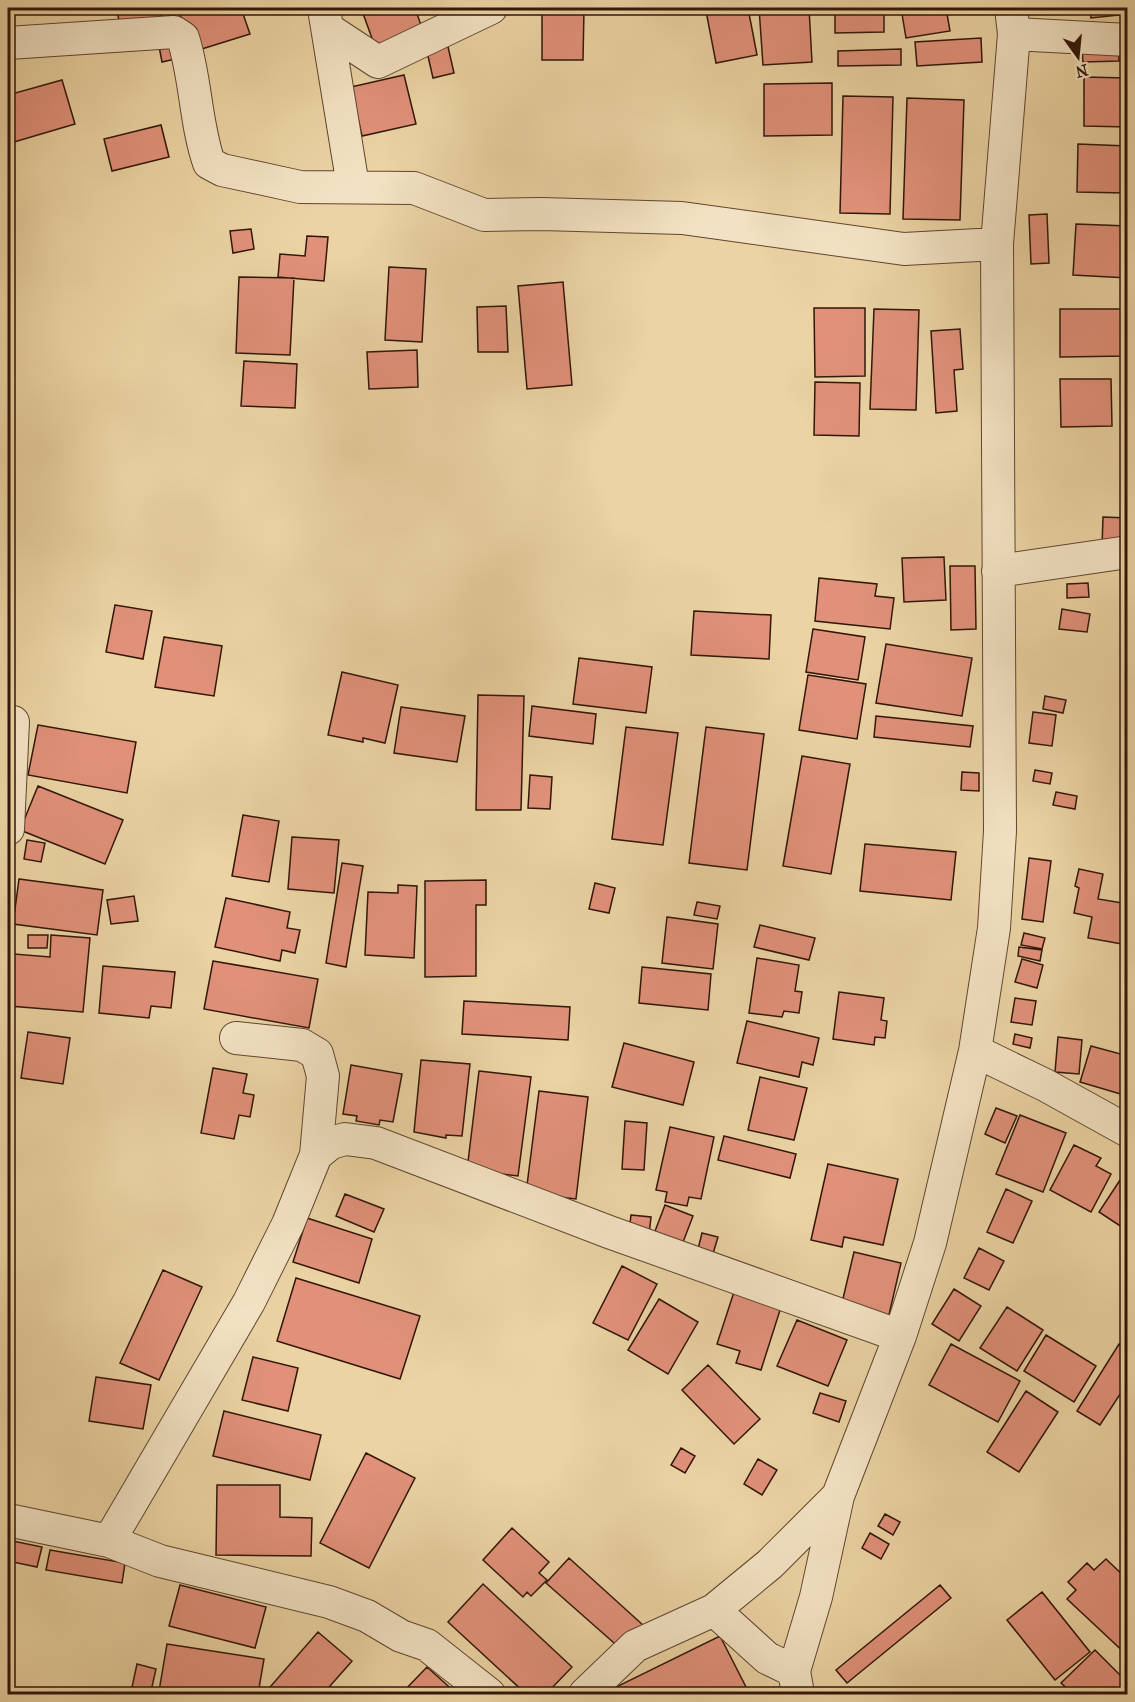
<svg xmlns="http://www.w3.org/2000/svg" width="1135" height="1702" viewBox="0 0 1135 1702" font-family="'IM FELL French Canon',serif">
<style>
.building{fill:#e1917a;stroke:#311609;stroke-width:1.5}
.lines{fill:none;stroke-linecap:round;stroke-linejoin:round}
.minor-casing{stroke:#604530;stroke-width:34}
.minor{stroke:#f2e2c3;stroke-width:32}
</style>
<rect width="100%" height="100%" fill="#ebd3a3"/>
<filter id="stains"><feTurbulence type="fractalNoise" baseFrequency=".00333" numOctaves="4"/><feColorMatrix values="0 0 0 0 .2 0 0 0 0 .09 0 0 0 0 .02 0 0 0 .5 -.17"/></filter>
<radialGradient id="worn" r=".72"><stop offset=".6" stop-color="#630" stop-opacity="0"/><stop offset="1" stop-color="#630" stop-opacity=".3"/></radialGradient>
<path class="building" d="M116,8H159L163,22L122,32Z
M178,8H241L250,34L192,52Z
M361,8H415L424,34L377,52Z
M722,8H748L757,55L716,63L706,11Z
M759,8H809L812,62L763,65Z
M835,8H884V32L835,33Z
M901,8H946L950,31L906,38Z
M1090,8H1128V14L1091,18Z
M542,9L584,10L583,60H542Z
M179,36L184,57L162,62L158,41Z
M446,38L454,73L433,78L425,43Z
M981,38L982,62L917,66L915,42Z
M1118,47L1119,61L1083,62L1082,49Z
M901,49V65L838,66V51Z
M404,75L416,124L362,136L351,87Z
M1084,77L1128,78V127L1084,126Z
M62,80L75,124L14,142L8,119V95Z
M832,83V135L764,136V84Z
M843,96L893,97L890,214L840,213Z
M907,98L964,100L960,220L903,219Z
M161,125L169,157L112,171L104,139Z
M1078,144L1127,146L1125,193L1077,192Z
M1047,214L1049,263L1031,264L1029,215Z
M1076,224L1128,226V278L1073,275Z
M251,229L254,249L233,253L230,231Z
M307,236L328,237L324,281L278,277L280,254L305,256Z
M389,267L426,269L422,342L385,340Z
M239,277L294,278L290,355L236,353Z
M563,282L572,385L527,389L518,286Z
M506,306L508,352H478L477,307Z
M814,308H865V376L815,377Z
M874,309L919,310L916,410L870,409Z
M1060,309H1127V356L1060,357Z
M960,329L963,369L954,370L957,411L936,413L931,331Z
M417,350L418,387L369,389L367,352Z
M244,361L297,364L295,408L241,406Z
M1060,379H1111L1112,426L1061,427Z
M815,382L860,383L859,436L814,435Z
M1103,517L1128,518V546H1102Z
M944,557L946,600L904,602L902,558Z
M950,566H975L976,629L951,630Z
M819,578L877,584L875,596L894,598L890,629L815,621Z
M1088,583L1089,597L1067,598V584Z
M115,605L152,611L143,659L106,652Z
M1062,609L1090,614L1087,632L1059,629Z
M694,611L771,615L769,659L691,655Z
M813,629L865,637L858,680L806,672Z
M1121,630H1128V664H1121Z
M164,637L222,646L214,696L155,687Z
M886,644L972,658L962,716L876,703Z
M579,658L652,667L646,713L573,704Z
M342,672L398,685L385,743L363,738V742L328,735Z
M808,675L866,684L857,739L799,730Z
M478,695L524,696L521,810H476Z
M1045,696L1066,700L1063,713L1043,709Z
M532,706L596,714L593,744L529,736Z
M401,707L465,716L457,762L394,753Z
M1033,712L1056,715L1052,746L1029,743Z
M876,716L973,726L970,747L874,737Z
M38,725L136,742L127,793L28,775Z
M626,727L678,733L663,845L612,839Z
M706,727L764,734L747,870L689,863Z
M802,756L850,764L831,874L783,866Z
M1035,770L1052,773L1050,784L1033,781Z
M962,772L979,773V791L961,790Z
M530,775L552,777L550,809L528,808Z
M38,786L123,820L105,864L20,830Z
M1056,792L1077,796L1075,809L1053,805Z
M243,815L279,821L269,882L232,876Z
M292,837L339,840L334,893L288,889Z
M27,840L45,843L41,862L24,859Z
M865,844L956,852L951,900L860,891Z
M1029,858L1051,861L1043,922L1022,919Z
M342,863L363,866L346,967L326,963Z
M1079,869L1103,874L1098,899L1128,904V945L1088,938L1092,917L1074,913L1079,888L1075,886Z
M19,879L103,890L97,935L13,924Z
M486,880V905H476V976L425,977V881Z
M595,883L615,888L609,913L589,909Z
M398,885L417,886L414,958L365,955L368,892L398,893Z
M134,896L138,921L111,924L107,900Z
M226,898L290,912L287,928L300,930L295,953L282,950L280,961L215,947Z
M697,902L720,906L717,919L694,915Z
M667,917L718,924L713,969L662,963Z
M760,925L815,938L809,960L754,947Z
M1024,933L1045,938L1042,949L1021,945Z
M28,935H48L47,948H28Z
M51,935L90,938L83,1012L9,1006L14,954L50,957Z
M1019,947L1042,950L1040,961L1018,956Z
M757,958L799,965L795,991L802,992L799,1013L784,1011L782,1017L749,1013Z
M1022,959L1043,965L1037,988L1015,982Z
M213,961L318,979L309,1028L204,1009Z
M103,966L175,972L171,1008L151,1006L149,1018L99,1013Z
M642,967L711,974L708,1010L639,1003Z
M839,992L884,998L881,1020L887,1021L885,1038L875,1037L874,1045L833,1039Z
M1015,998L1036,1001L1032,1025L1011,1022Z
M464,1001L570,1007L568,1040L462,1034Z
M747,1021L819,1038L813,1065L802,1062L799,1077L737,1063Z
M28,1032L70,1038L63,1084L21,1078Z
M1015,1034L1032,1038L1030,1048L1013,1044Z
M1058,1037L1082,1040L1079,1074L1055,1072Z
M624,1043L694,1062L683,1105L612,1087Z
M1091,1046L1128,1056V1083L1124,1095L1080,1082Z
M421,1060L470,1064L462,1136L446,1135V1138L414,1132Z
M351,1065L402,1074L393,1122L380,1120L379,1125L356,1121L357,1116L343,1114Z
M213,1068L247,1074L243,1093L254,1095L250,1117L239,1115L234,1139L201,1133Z
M479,1071L531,1077L518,1176L467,1170Z
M760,1077L807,1088L794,1140L748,1130Z
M539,1091L588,1097L576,1199L526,1193Z
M996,1108L1017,1116L1005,1143L985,1134Z
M1020,1115L1066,1133L1043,1192L996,1174Z
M625,1121L647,1123L644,1170L622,1169Z
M670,1127L714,1137L701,1199L689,1197L687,1206L665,1202L667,1192L656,1190Z
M724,1136L796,1154L790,1178L718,1160Z
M1074,1145L1101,1158L1096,1166L1111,1174L1091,1212L1050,1190Z
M828,1164L898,1179L883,1245L844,1237L842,1247L811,1240Z
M1122,1177L1128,1180V1231L1099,1212Z
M1006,1189L1032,1201L1013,1243L987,1232Z
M345,1194L384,1209L374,1232L336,1216Z
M665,1205L693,1216L680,1250L652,1239Z
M631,1215L651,1217L649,1235L629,1232Z
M307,1218L372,1239L359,1283L293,1262Z
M702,1233L718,1237L712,1257L697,1253Z
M979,1248L1004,1261L989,1290L964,1278Z
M854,1252L901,1263L888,1319L841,1307Z
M622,1266L657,1284L628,1340L593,1323Z
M163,1270L202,1287L159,1380L120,1363Z
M296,1278L420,1316L400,1379L277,1341Z
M954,1289L981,1306L959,1341L932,1324Z
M734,1292L781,1307L761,1370L736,1363L740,1351L717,1344Z
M659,1299L698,1322L668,1374L628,1350Z
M1007,1307L1043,1330L1017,1371L980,1348Z
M797,1320L847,1340L828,1386L777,1366Z
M1046,1335L1096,1366L1074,1402L1024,1371Z
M951,1344L1020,1381L998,1422L929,1385Z
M1119,1344L1128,1349V1382L1100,1425L1077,1411Z
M253,1357L298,1368L288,1411L242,1400Z
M708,1365L760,1419L734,1444L682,1390Z
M96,1377L151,1385L143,1429L89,1421Z
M1026,1391L1058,1412L1019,1472L987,1452Z
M820,1393L846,1401L839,1422L813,1413Z
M224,1411L321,1435L310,1480L213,1456Z
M681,1448L695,1456L685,1473L671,1465Z
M366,1453L415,1478L369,1568L320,1543Z
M758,1459L777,1470L762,1495L744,1484Z
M217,1485H280V1517L312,1518L311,1556L216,1555Z
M885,1514L900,1522L893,1535L878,1526Z
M512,1528L549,1562L539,1573L547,1580L531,1596L527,1592L523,1597L483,1560Z
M870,1533L889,1544L881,1559L862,1548Z
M8,1540L42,1547L37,1567L8,1561Z
M50,1550L125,1563L122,1583L46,1570Z
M569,1558L644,1626L622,1650L546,1583Z
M1106,1559L1128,1580V1656L1067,1599L1076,1590L1068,1582L1087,1563L1094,1570Z
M483,1584L572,1667L546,1694H526L448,1622Z
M180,1585L266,1607L255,1648L169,1626Z
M940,1585L951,1598L847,1683L836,1670Z
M1042,1592L1090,1652L1055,1680L1007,1620Z
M318,1632L352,1661L323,1694H264Z
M720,1636L748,1691L741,1694H614L612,1689Z
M167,1644L264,1659L258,1694H180L159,1691Z
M1095,1650L1128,1683V1688L1121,1694H1073L1061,1683Z
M137,1664L156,1669L151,1691L132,1687Z
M427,1667L457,1694H401Z"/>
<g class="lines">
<defs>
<path id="minor" d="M325,15L353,186
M328,29L378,62L491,8
M1014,34L1128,40
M8,43L174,32L183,38C196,78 195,122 209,163L222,170L300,187L414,188L484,215L542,214L682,218L904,249L997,244
M998,571L1128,552
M8,829L13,722
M236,1038L302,1045L317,1054L323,1076L316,1155
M975,1051L1045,1085L1128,1131
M8,1520L109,1541L160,1561L329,1602L367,1616L401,1636L427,1645L489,1694
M109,1541L249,1302L288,1224L316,1155L331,1143L345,1139L376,1143L609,1232L900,1336
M714,1610L767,1658L794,1671
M585,1694L635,1646L714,1610L770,1564L838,1496
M798,1694L794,1671L816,1597L838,1496L900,1336L930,1243L975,1051L994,928L1000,831L997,244L1014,34L1011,8"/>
</defs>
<use href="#minor" class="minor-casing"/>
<use href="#minor" class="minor"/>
</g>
<rect width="1135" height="1702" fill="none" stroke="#ebd3a3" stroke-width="30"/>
<rect x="9" y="9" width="1117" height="1684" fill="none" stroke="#311609" stroke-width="3"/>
<rect x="15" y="15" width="1105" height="1672" fill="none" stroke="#311609" stroke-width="1.5"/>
<g transform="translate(1078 57) rotate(165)" stroke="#f2e2c3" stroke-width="4.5" paint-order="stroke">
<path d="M0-4.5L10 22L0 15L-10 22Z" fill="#311609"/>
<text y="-9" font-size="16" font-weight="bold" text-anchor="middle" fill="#311609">N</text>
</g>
<rect width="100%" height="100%" filter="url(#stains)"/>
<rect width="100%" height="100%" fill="url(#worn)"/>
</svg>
